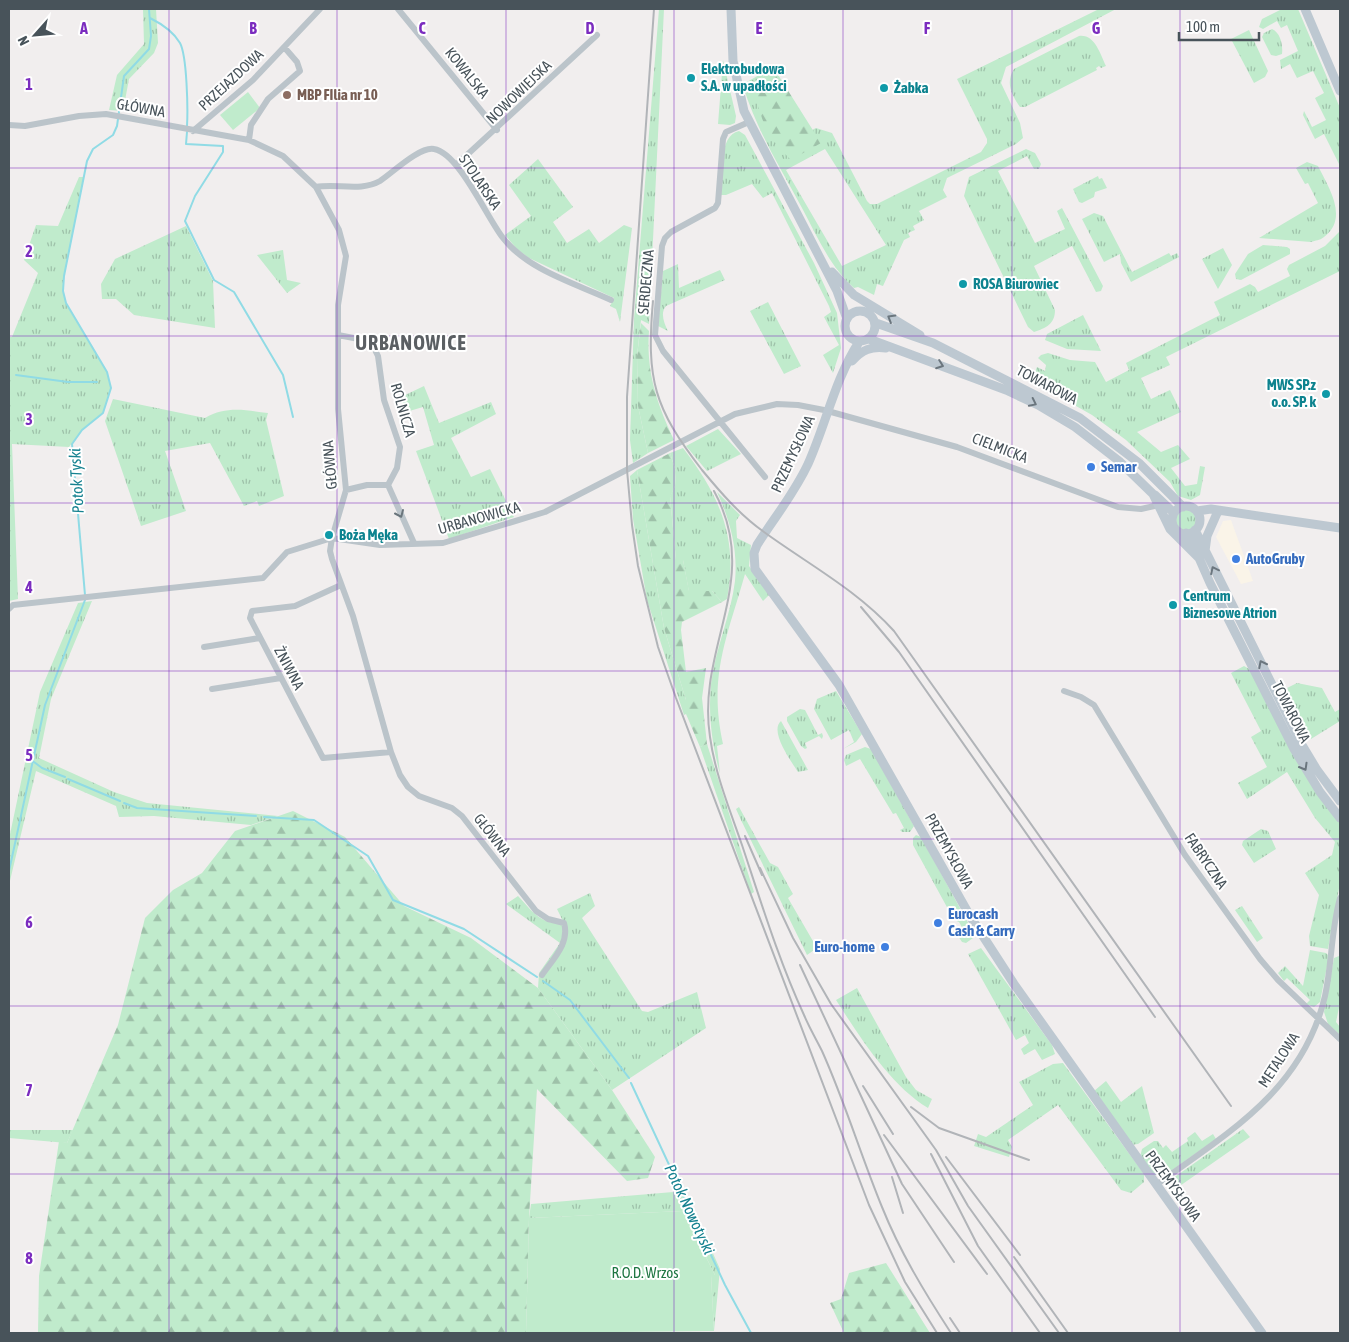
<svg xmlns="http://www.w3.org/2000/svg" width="1349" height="1342" viewBox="0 0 1349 1342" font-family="'Asap Condensed',sans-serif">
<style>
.commercial{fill:#faf4e8}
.grass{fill:url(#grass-tufts);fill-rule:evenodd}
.forest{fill:url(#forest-firs)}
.garden{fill:#c0ebcc}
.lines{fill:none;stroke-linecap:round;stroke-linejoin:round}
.stream{stroke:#90dbe5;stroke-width:2}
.street{stroke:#bbc4ca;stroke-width:6}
.secondary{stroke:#bdc8d1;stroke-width:9}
.rail{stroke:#b1b4b8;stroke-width:2}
.oneway{stroke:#6b767e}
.oneway2{stroke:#6a757c}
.grid{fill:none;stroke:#7b2cbf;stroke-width:1;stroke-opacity:0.55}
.culture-dot{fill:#0f9aa8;stroke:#fff;stroke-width:2}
.education-dot{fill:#8d6e63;stroke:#fff;stroke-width:2}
.shop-dot{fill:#3f7fe0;stroke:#fff;stroke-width:2}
.labels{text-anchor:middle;stroke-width:4;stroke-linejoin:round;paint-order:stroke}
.culture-label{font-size:15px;font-weight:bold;fill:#0d838f;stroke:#fff;text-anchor:start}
.street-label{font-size:15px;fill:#48535a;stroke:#fff}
.education-label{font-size:15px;font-weight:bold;fill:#785e54;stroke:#fff;text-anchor:start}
.shop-label{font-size:15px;font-weight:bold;fill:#366cbe;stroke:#fff;text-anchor:start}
.park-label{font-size:15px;fill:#1e7642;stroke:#fff}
.water-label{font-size:16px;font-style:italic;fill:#168290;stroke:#fff}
.district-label{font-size:20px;font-weight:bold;letter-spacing:1px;fill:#5b5f63;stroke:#fff}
.grid-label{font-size:16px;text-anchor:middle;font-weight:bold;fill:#7b2cbf;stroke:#fff;stroke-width:4;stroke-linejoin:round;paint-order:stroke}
</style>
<defs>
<pattern id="grass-tufts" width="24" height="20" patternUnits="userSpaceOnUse" patternTransform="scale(1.25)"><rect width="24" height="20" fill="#c0ebcc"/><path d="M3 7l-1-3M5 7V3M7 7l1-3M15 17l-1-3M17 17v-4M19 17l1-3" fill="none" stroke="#9ec1a9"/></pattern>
<pattern id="forest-firs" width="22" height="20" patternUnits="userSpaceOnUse" patternTransform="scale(1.25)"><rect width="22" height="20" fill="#c0ebcc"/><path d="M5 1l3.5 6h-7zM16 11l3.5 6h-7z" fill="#9ec1a9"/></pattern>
</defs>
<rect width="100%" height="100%" fill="#f1eeee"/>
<path class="commercial" d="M1231,520L1253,581L1241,584L1216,537L1223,521Z"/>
<path class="grass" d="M143,9H156L158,43L154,53L129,79L123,111L109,110L117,75L144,44Z
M659,9H664L649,324L641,320L637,356L638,406L648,453L633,463L630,440L634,319Z
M1099,9H1116L1006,67L1001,83L1020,123L1023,138L1016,144L947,178L943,190L947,197L919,211L924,220L913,226L915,230L908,233L910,237L904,240L883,286L877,284L874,295L858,287L854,288C830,267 817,236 802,208C780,167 757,131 743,86L745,83L773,67L775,70L752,83L812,130L816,128L832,133L867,201L870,204H877L981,152L987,143V139L957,79ZM825,149L886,245L842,266L786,170Z
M1282,9H1298L1340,108V166L1324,134L1315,139L1303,115L1304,111L1312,127L1326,120L1315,98L1324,93L1313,71L1297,78L1290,64L1281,69L1280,60L1298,51L1287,25L1281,28L1277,21L1263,29L1259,27L1262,19Z
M1272,29C1281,33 1283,46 1282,54L1276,56L1271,55L1262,37L1264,33Z
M1249,30L1268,71L1265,77L1254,83L1231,39Z
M1079,36C1095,34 1100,54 1106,66L1101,68L1099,66L1096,68L1097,70L1025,107H1020C1012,95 1005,83 1014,69Z
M723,60L736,116L735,123L730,125L718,124Z
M739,131L745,135L814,263L837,313L841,348L833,373L823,355L839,345L824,317L831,312L829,306L772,193L763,198L752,184L726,195H721C722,178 718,135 739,131Z
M1026,149L1035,153L1041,164L1039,169H1034L1027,156L998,171L1035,243L1065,229L1057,211L1062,208L1103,286L1101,291L1096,292L1072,246L1034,266L1055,310C1055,324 1046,328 1034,332L1028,327L964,196L969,177Z
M538,159L573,207L553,222L567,243L589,229L599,243L624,225L632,228L620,322L616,309L610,306L614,298L529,258L517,249L505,235L531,216L509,185Z
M1307,162L1318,166C1329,188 1349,218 1324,237C1319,241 1316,240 1311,242L1259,238L1318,203L1308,183L1305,184L1296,168Z
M1098,176L1099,179L1102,178L1107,188L1095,192L1094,197L1082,203L1079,202L1073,189Z
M79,177H84L64,276L63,291L66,304L107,372L111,388L103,413L82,430L69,447L12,444L18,599L9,601V337H12L38,273L24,260L36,225L58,226Z
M1094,213L1103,216L1132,272L1169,253L1171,256L1177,253L1179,257L1131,282L1121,263L1120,254L1104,262L1082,219Z
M186,226L213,281L215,328L134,315L116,299H102L101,284L115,259Z
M1340,231V271L1166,357L1170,365L1141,378L1151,399L1170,390L1181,412L1137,432L1161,452L1178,445L1190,459L1171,468L1185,486L1197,484L1200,466L1205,467L1200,495L1191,500L1178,496L1170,482L1126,440L1092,415L1037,384L1029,375L1034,374L1037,367L1045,371L1046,365L1038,358L1041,355L1048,353L1070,360L1095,362L1106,382L1129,370L1126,363L1220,315L1214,302L1250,284L1255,287L1258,292L1290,276L1287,269L1289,265L1325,246Z
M1263,245L1287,247L1290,249V254L1241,280L1236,279L1235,274L1248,254Z
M1223,248L1232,265L1218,289L1202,259Z
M283,250L287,280L301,283L287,293L257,255Z
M678,264L679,288L720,270L725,280L666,306C660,313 664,323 668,331L658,326L663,271Z
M768,302L801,366L784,374L750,311Z
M1083,315L1101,351L1067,349L1045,340L1047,334Z
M424,386L439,423L491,402L496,414L451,438L471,477L490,469L514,517L449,539L416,451L434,445L423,407L406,412L401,397Z
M113,399L205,418C226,406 244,410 268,413L266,420L284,496L259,506L257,501L244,506L210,443L165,451L186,511L141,526L105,421Z
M718,429L741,454L707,471L686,446Z
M683,448C719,495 739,538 727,599L722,602L712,591L689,592L683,560H676L670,496L675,486L676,472L670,453Z
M637,470L664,628L686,700V714L684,715L647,600L633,519L630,476Z
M717,492L740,515L736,521L737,538L751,545L749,566L769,595L763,601L745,574C727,638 708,676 723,744L717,746L720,774C712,744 708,715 711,684C715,649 731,615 735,581C738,549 730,520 717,492Z
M1176 520a10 10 0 1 1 20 0a10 10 0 1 1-20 0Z
M92,601L51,699L39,758L114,792L147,803L278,816L251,825L154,816L119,817L116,806L36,771L9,885V839L40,692L78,603Z
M1244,666L1251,670L1340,821V883L1328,949L1310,946L1309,936L1319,895L1305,873L1332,855L1335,842L1315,818L1287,772L1247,799L1238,783L1267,767L1251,737L1261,731L1231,673Z
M1297,683L1322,688L1335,712L1340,709V721L1311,739L1285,689Z
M836,691L862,734L856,742L843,749L854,742L849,730L831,740L814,709L817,699Z
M800,709L805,710L818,735L822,733L823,736L822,739L819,736L805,743L807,748L805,749L801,746L787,721V717Z
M781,721L808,770L798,772C791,761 769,731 781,721Z
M707,744L754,892L751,894L700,747Z
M865,747L871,749L914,826L910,832H902L900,830L904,828L896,813L893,814L860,759L846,766L844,760L846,755Z
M739,807L770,863L778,867L793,894L788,898L817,948L807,955L741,820L736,809Z
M1261,829L1268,831L1276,849L1254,863L1242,845L1243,841Z
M916,835L921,837L972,930L973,938L966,943L962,942L958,936L963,929L959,922L954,920L913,845V838Z
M590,893L595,906L582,918L642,1011L648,1012L697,992L706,1028L612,1090L538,988L539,973L560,943L506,904L518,896C532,911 542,926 564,923L557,909Z
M1242,906L1263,938L1257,942L1235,910Z
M981,948L1052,1045L1055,1054L1042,1060L1035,1049L1024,1055L1021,1049L1029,1043L1025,1035L1016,1040L968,954Z
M1310,950L1326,953L1329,956L1320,1002L1314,1007L1306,1004L1310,1000L1287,978L1284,981L1278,973L1285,966L1303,986Z
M1339,956L1340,1003L1336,1022L1340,1027V1035L1328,1024L1324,1012L1334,958Z
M857,988L906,1077L916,1090L932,1099L928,1108C891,1086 859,1036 836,1000Z
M1063,1063L1144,1174V1182L1131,1193L1121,1190L1058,1105L1008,1140L1012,1147L1009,1157L974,1146L978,1134L986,1137L1033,1105L1019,1082L1053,1064Z
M1106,1081L1121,1102L1142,1086L1154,1133L1138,1144L1131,1145L1094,1091Z
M1243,1129L1250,1137L1174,1190L1169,1181Z
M9,1130H73L67,1143L9,1138Z
M1195,1132L1202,1141L1213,1134L1216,1139L1165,1175H1154L1140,1157L1142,1149L1154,1141H1158L1163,1148L1166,1145L1172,1152L1188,1141L1187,1138Z
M685,1191L720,1269L714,1331L711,1275H715L683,1211L529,1218L531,1204Z"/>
<path class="forest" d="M775,70L821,143L791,160C763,132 762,120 752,83Z
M641,323L649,331C646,372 657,404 674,440L648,453L638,406L637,356Z
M670,453L676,472L675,486L670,497L676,560H683L689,591H712L722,602L682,622L681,630L686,672L706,668L702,698L707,744L700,747L686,714V700L664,628L637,470Z
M293,811L345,837L404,906L471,938L538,988L612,1090L655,1157L648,1178L627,1181L537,1089L529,1218L526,1333H38L39,1276L59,1141L67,1143L118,1025L145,918L173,890L202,873L235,831Z
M886,1263L930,1333H844L830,1303L841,1299L849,1273Z"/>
<path class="garden" d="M248,92L260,108L233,130L220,115Z
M683,1211L715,1275H711L714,1331L526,1333L529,1218Z"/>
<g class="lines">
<path class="stream" d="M150,18C162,24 173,31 180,43C187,56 188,109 187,126
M187,132L186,144L223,146V152L195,196L185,221L214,280L234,292L283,375L293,417
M16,375L68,382H97
M85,595L72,444L82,430L103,413L111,388L107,372L66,303L63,291L64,276L87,161L93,149L113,135L117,126L124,76L149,49L151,36L149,9
M34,762L42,768L65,777
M68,779L120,801
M124,803L137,808L256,816
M264,817L314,820L368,856L393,900L464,929L537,977
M9,871L45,705L85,600
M543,981L570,1000L629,1078
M631,1083L725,1285L751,1333"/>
<path class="street" d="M398,9L497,130
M749,122L726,132L723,139L718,203L715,208L671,232L665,238L662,246L655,335L663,351L765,477
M9,125L25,126L79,116L106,114L249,140L283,156L316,187L339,230L346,256L338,305V409L346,490L332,538L330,551L332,559L353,616L391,752L400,775L408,787L419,796L452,808L462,816L536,911L548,919L564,923C570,943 553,959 542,975
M193,131L253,80L320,9
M249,140L251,125L268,99L300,71L297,62L284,47
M456,165L597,35
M316,187C336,183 361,192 380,181C392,173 420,146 434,149C459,153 487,218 503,238C528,270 574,283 611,300
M338,335L364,340L373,346L378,356L384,400L400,447L397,468L388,485
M388,485L414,543
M346,490L367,485H388
M341,585L295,606L252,611L250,618L323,758L391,752
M9,609L13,605L263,578L287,552L332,538L380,545L443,543L545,512L735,414L777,404L798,405L824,410L957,447L1118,507L1141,509L1159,505
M204,647L260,638
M212,689L281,678
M1064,691L1081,697L1094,705L1185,855L1260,959L1278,980L1340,1039
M1156,1185C1228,1133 1303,1090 1325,996C1332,964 1331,930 1340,898"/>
<path class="secondary" d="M731,9L733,61L744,111L837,291L847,319
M1305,9L1340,91
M832,272L854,295L920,335
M845 326a15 15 0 1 1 30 0a15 15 0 1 1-30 0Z
M876,323L933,343L1080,418L1139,463L1183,507
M869,339L1006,390L1038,405L1075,427L1119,461L1153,494L1170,529L1199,558
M859,342C835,379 826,424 808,464C794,494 774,518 757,545L754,553L755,569L839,685L970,916L1014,984L1262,1333
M852,361C862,350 871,346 886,348
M1155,495L1174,513
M1172 520a14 14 0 1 1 28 0a14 14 0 1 1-28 0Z
M1197,511L1211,509L1340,528
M1195,530L1302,745L1317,770L1340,801
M1186,533L1192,542L1210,583L1294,749L1320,792L1340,818
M1205,551L1207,536L1218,511"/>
<path class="rail" d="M654,9L627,397V470L632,525L638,566L658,647L676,698L869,1205L905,1282L937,1333
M653,301C646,380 654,408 702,470C721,493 740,515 764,532C808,564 857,590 894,631L1231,1106
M714,491C763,580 696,647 710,737C715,774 730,810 742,845C761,902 779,961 804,1015C809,1027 816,1039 822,1051C845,1102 861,1156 882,1207C900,1252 925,1293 951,1333
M861,607L899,652L1155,1017
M745,836L762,875
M760,868L793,938L831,1004L936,1150L968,1206L1059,1333
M800,965L902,1184L954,1262
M863,1086L893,1134
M911,1107L939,1128L1029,1160
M884,1135L987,1274
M931,1154L978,1246L1040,1333
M946,1157L1020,1255
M892,1177L903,1213
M1014,1257L1068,1333
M950,1318L960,1333"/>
</g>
<defs><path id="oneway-chevron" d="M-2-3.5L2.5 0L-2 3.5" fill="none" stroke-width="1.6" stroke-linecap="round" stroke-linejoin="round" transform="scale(1.25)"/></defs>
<g class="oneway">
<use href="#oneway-chevron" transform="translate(891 318) rotate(-149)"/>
<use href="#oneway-chevron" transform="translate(940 365) rotate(20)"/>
<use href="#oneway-chevron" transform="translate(1033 403) rotate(26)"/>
<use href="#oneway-chevron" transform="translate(1214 570) rotate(-116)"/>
<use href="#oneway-chevron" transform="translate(1262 664) rotate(-117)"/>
<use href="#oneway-chevron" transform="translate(1304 767) rotate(60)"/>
</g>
<use class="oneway2" href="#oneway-chevron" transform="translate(400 514) rotate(66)"/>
<path class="grid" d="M169,9V1333M337,9V1333M506,9V1333M674,9V1333M843,9V1333M1012,9V1333M1180,9V1333M9,168H1340M9,336H1340M9,503H1340M9,671H1340M9,839H1340M9,1006H1340M9,1174H1340"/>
<g class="culture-dot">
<circle cx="691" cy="78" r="5"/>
<circle cx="884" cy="88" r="5"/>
<circle cx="963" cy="284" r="5"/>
<circle cx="1326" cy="394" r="5"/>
<circle cx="329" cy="535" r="5"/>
<circle cx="1173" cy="605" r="5"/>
</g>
<circle class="education-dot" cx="287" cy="95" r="5"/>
<g class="shop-dot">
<circle cx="1091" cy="467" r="5"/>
<circle cx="1236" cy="559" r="5"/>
<circle cx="938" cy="923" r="5"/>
<circle cx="885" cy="947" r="5"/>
</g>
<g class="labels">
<g class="culture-label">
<text x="701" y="74">Elektrobudowa<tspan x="701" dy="17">S.A. w upadłości</tspan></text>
<text x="894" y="93">Żabka</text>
<text x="973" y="289">ROSA Biurowiec</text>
<text x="1316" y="390" text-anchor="end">MWS SP.z<tspan x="1316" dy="17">o.o. SP. k</tspan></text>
<text x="339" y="540">Boża Męka</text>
<text x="1183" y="601">Centrum<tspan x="1183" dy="17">Biznesowe Atrion</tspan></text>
</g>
<g class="street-label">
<text transform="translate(467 73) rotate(51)" y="5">KOWALSKA</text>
<text transform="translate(231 80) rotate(-43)" y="5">PRZEJAZDOWA</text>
<text transform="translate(519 92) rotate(-44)" y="5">NOWOWIEJSKA</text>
<text transform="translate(141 108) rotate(10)" y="5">GŁÓWNA</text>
<text transform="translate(480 182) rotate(56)" y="5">STOLARSKA</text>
<text transform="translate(646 282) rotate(-85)" y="5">SERDECZNA</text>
<text transform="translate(1047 385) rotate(28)" y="5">TOWAROWA</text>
<text transform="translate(403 410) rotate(74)" y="5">ROLNICZA</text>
<text transform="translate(1000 448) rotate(21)" y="5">CIELMICKA</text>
<text transform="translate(793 454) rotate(-65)" y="5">PRZEMYSŁOWA</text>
<text transform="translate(330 465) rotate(-95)" y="5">GŁÓWNA</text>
<text transform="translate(479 518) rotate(-16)" y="5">URBANOWICKA</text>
<text transform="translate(289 668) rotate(62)" y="5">ŻNIWNA</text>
<text transform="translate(1291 712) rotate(63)" y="5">TOWAROWA</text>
<text transform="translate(492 835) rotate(52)" y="5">GŁÓWNA</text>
<text transform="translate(949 851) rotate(61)" y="5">PRZEMYSŁOWA</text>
<text transform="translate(1206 861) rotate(56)" y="5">FABRYCZNA</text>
<text transform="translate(1279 1060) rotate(-57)" y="5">METALOWA</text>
<text transform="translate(1173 1186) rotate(54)" y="5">PRZEMYSŁOWA</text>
</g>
<g class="education-label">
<text x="297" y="100">MBP FIlia nr 10</text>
</g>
<g class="shop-label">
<text x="1101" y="472">Semar</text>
<text x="1246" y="564">AutoGruby</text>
<text x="948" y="919">Eurocash<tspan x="948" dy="17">Cash &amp; Carry</tspan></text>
<text x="875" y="952" text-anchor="end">Euro-home</text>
</g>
<g class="park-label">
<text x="645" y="1278">R.O.D. Wrzos</text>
</g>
<g class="water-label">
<text transform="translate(76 481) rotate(-93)" y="6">Potok Tyski</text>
<text transform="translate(690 1209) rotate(65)" y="6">Potok Nowotyski</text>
</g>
<g class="district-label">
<text x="411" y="350">URBANOWICE</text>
</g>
</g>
<g class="grid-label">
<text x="84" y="34">A</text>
<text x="253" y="34">B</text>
<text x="422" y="34">C</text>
<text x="590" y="34">D</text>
<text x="759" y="34">E</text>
<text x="927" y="34">F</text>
<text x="1096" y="34">G</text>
<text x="29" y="90">1</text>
<text x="29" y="257">2</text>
<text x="29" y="425">3</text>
<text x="29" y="593">4</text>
<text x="29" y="761">5</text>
<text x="29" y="928">6</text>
<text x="29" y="1096">7</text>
<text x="29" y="1264">8</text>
</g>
<rect width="1349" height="1342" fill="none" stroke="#48535a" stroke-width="20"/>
<g transform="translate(35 35) rotate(243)" stroke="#ffffff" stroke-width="4" paint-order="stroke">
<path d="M0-4L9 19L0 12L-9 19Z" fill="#48535a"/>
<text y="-8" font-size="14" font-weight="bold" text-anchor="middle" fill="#48535a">N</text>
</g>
<path d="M1179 32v8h80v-8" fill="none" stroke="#48535a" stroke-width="2.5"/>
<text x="1186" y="32" font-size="15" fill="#48535a" stroke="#ffffff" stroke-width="4" paint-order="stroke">100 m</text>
</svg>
